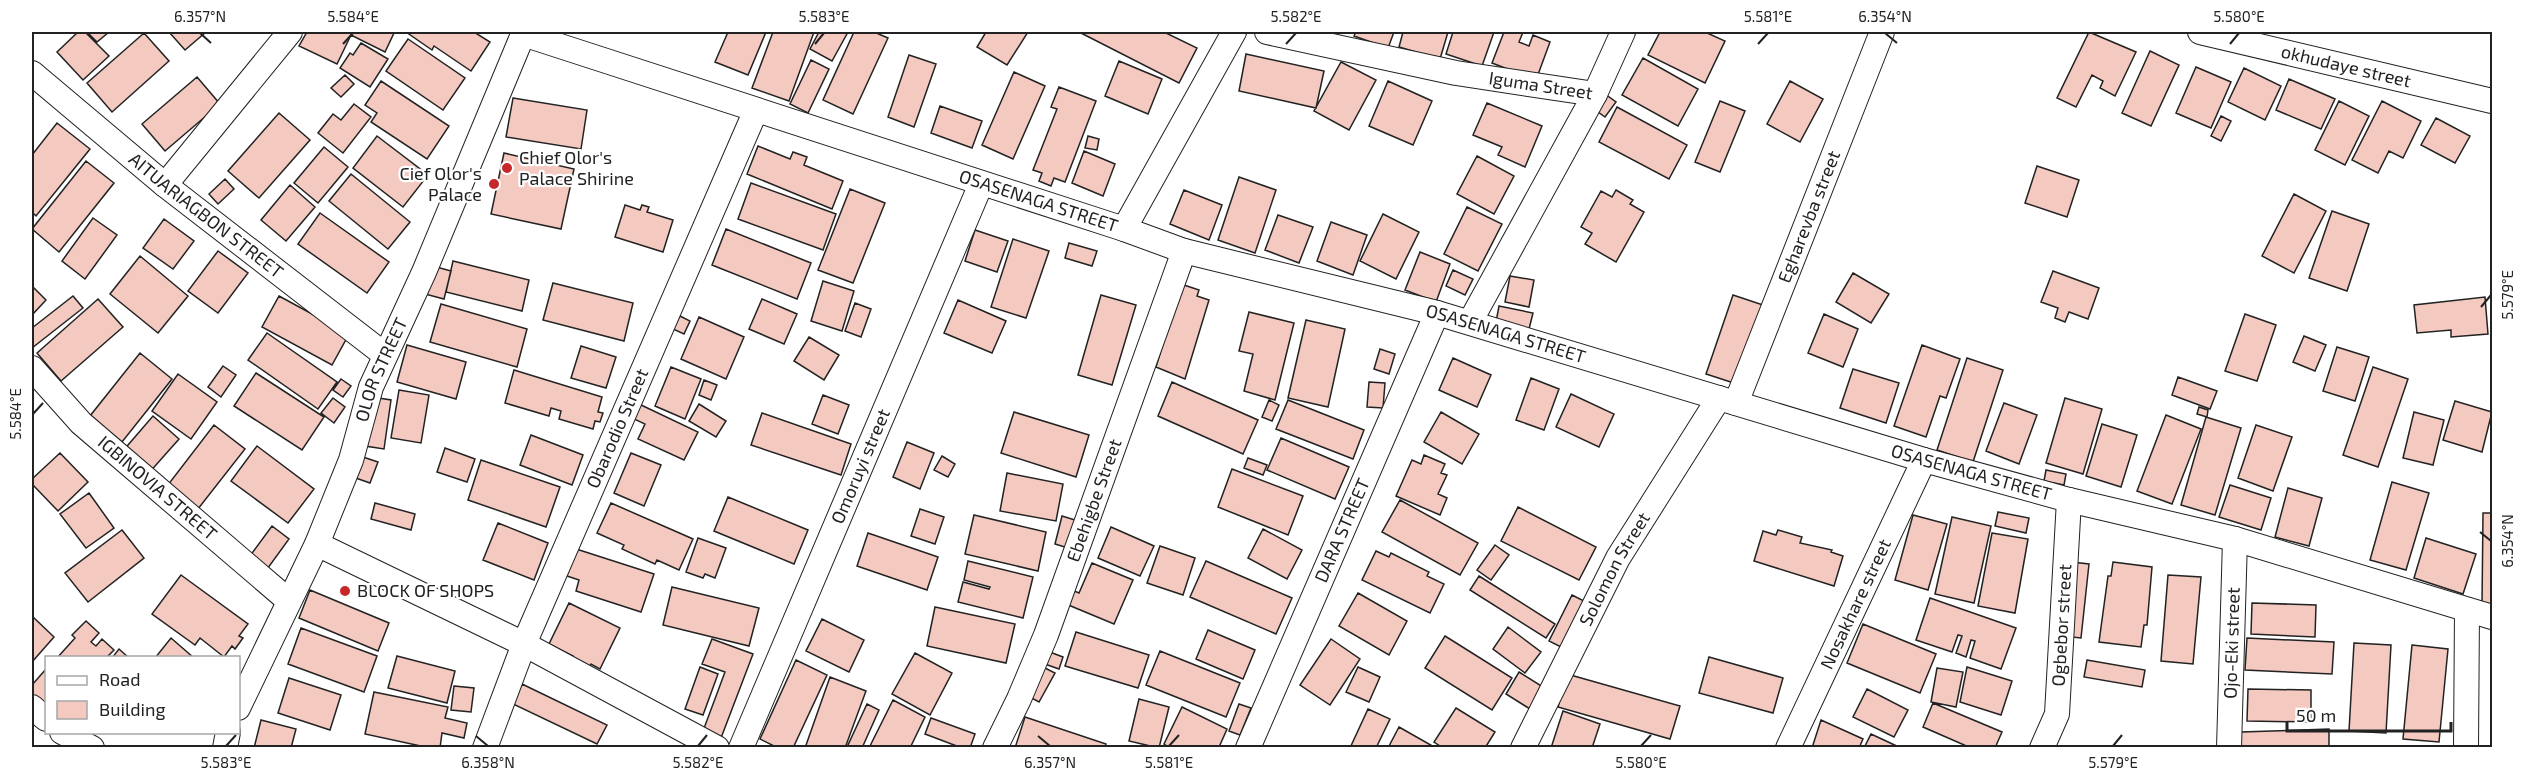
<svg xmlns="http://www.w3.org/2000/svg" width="2524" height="779" viewBox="0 0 2524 779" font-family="'Exo 2',sans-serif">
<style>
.building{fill:#f3c9c0;stroke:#222;stroke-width:1.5}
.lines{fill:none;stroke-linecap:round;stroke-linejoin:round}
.minor-casing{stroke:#222;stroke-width:26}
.minor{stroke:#fff;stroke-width:24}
.ticks{fill:none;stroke:#222;stroke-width:2}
.poi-dot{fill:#c62828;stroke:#fff;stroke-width:2}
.labels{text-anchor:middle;stroke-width:4.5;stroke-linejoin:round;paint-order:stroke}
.street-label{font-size:18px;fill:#222;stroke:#fff}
.poi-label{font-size:18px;fill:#222;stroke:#fff;text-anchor:start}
.neatline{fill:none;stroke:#222;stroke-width:2}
.ticks-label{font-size:15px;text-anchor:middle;fill:#222}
</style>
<rect width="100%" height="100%" fill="#fff"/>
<path class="building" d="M78,32H85L109,56L83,80L57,52Z
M87,32H109L97,42Z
M169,32H206L185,50Z
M307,32H392L394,33L385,52L351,35L337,64L299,46Z
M406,32H474L490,42L471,71L434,46L432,50Z
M728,32H766L748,75L715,62Z
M773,32H814L789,101L752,88Z
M819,32H848L832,61L810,49Z
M854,32H874L888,38L853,114L823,100Z
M986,32H1028L1007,65L977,47Z
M1079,32H1164L1197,48L1179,83Z
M1356,32H1394L1388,48L1354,36Z
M1403,32H1448L1440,59L1399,47Z
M1453,32H1494L1482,66L1446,54Z
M1504,32H1523L1519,42L1529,46L1533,35L1550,42L1536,80L1492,63Z
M1660,32H1705L1725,41L1705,83L1648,55Z
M2089,32L2136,52L2115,96L2100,88L2103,81L2092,75L2076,107L2057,98Z
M144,33L169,61L112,112L87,83Z
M408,39L465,78L443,110L386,71Z
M361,43L388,59L370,87L340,68L350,53L353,55Z
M2150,51L2179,65L2151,126L2122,113Z
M1246,54L1324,71L1316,108L1239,91Z
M909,55L936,64L914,127L888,117Z
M1643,58L1698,89L1678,126L1622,95Z
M811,60L829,69L808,113L790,104Z
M1119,61L1162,79L1148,114L1105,96Z
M1341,62L1376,80L1349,130L1314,111Z
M2196,67L2231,82L2211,128L2176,113Z
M2244,68L2281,86L2265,120L2228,102Z
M1014,72L1045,86L1013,159L982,145Z
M345,75L354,84L341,97L331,88Z
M197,77L220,104L165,151L142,124Z
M2289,79L2335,99L2321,129L2276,110Z
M381,81L449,126L427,159L371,122L377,113L365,105Z
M1388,81L1432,101L1413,145L1369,126Z
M1790,81L1823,99L1800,142L1767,124Z
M1059,87L1096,101L1065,182L1054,178L1051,186L1039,181L1042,173L1033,170L1057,109L1051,107Z
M1605,94L1616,102L1605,117L1594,109Z
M513,98L587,110L581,149L506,137Z
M1720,101L1745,111L1720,172L1695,162Z
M2339,101L2369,116L2345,165L2315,150Z
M2382,101L2421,121L2403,158L2389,151L2378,173L2352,160Z
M1487,103L1542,126L1525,167L1498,155L1502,147L1473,135Z
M354,104L371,117L343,153L318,133L333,114L341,120Z
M940,106L982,121L972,148L931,133Z
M1617,107L1687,145L1669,179L1599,142Z
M279,113L310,140L259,198L228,171Z
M2221,116L2231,121L2221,141L2211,136Z
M2436,118L2470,136L2455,163L2421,145Z
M57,123L90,149L36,216L32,212V155Z
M377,136L428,175L403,207L353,168Z
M1088,136L1099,139L1097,150L1085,148Z
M758,146L790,159L793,152L807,157L804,165L843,181L832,209L747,174Z
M324,147L348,167L318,203L294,183Z
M1084,151L1115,164L1103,196L1072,183Z
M504,153L574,169L561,229L491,214Z
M1477,156L1514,176L1494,214L1457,194Z
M86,161L114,183L59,252L32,229Z
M2037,166L2079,180L2067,217L2025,203Z
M351,174L410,222L388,249L329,201Z
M1239,177L1276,190L1255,253L1218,240Z
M225,179L234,189L218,204L209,194Z
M751,183L836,214L823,250L738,219Z
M290,185L315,207L286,241L261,220Z
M850,189L885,203L853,283L818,270Z
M1184,190L1222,205L1209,240L1170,224Z
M1616,190L1633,200L1630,204L1644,212L1616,262L1585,244L1592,233L1581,227L1601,191L1612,197Z
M2294,194L2326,211L2294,273L2262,256Z
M625,205L640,210L642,205L649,207L647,212L673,220L663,252L615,237Z
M1467,207L1502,224L1478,271L1444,254Z
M2332,211L2369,224L2347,291L2309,278Z
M320,213L389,262L367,293L298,244Z
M1383,214L1419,232L1396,279L1360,261Z
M1278,215L1313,227L1299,263L1265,250Z
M93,218L117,235L85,279L62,261Z
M164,219L194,241L173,269L143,248Z
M1331,222L1367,235L1353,275L1317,261Z
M726,229L811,263L797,299L712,265Z
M975,230L1008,241L997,272L965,261Z
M1013,239L1049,251L1026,318L991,307Z
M1069,243L1097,251L1092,266L1065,258Z
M218,251L248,273L218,313L188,291Z
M1420,252L1450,264L1436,302L1405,290Z
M140,256L188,296L158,333L110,294Z
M453,261L529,280L522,311L446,292Z
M433,266L451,271L444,299L425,294Z
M1453,270L1473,279L1465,295L1446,286Z
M2053,271L2099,288L2088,319L2069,312L2065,322L2055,318L2058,308L2041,302Z
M1853,273L1889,294L1871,323L1836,302Z
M1510,276L1534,280L1529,307L1505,302Z
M823,281L854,291L842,331L811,321Z
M553,283L633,303L624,341L543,320Z
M1181,284L1199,290L1197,296L1209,300L1185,379L1156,367Z
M32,286L46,300L32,315Z
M1101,295L1136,305L1112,385L1078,375Z
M1733,295L1766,306L1740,385L1706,374Z
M73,296L83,308L32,348V328Z
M279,296L349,334L332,365L262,327Z
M2485,297L2488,334L2451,337V330L2417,333L2414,305Z
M98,299L123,327L61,381L37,353Z
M762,299L797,314L784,344L749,329Z
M958,300L1006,321L992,353L944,333Z
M855,303L871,309L861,337L845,331Z
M441,304L527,329L517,367L430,342Z
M1499,306L1533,313L1529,329L1496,322Z
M1249,312L1294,323L1275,400L1244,391L1253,354L1239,351Z
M1824,314L1858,329L1843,367L1808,353Z
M2245,314L2276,325L2257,381L2225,371Z
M680,316L690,321L684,334L673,329Z
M699,317L744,337L726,379L681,359Z
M1306,320L1345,329L1328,407L1288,398Z
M267,333L337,382L318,409L248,360Z
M2304,336L2326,345L2315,371L2293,362Z
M809,337L839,355L824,380L794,361Z
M407,345L466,362L456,399L397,382Z
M1922,345L1960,359L1946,398L1940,396L1926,437L1894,426Z
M581,346L616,357L606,388L571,378Z
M2337,347L2369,357L2355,401L2323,391Z
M1380,349L1395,354L1389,374L1374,369Z
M140,353L172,379L122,442L90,416Z
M1453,358L1491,375L1477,407L1439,390Z
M1967,358L2003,370L1973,462L1937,450Z
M223,366L236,375L221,397L208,387Z
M671,367L701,379L685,419L655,406Z
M2373,367L2408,379L2378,467L2343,455Z
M1853,369L1899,383L1886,423L1840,408Z
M514,370L602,397L598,412L603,413L600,422L595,421L593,429L559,419L561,411L551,408L549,416L505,403Z
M256,373L324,417L302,450L234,406Z
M178,374L217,402L191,439L152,411Z
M2178,377L2217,391L2210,409L2172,395Z
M1531,378L1559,389L1544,430L1516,420Z
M341,379L351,386L343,397L333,390Z
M704,380L717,385L711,400L699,395Z
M1172,382L1258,420L1243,454L1158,416Z
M1369,382L1385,383L1383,408L1367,407Z
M399,390L429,395L421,443L391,438Z
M1571,394L1614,414L1599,447L1556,427Z
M823,395L849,405L838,434L812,424Z
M372,397L391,400L384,449L365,446Z
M333,398L345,407L334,423L321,413Z
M2065,398L2102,409L2083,474L2046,463Z
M1269,400L1279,405L1272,421L1262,417Z
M1288,400L1364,430L1353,459L1276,429Z
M2455,401L2492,412L2482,452L2443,440Z
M2004,403L2037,415L2019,464L1986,451Z
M639,404L698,432L684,460L638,439L645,424L632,418Z
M699,404L726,421L716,437L689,421Z
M2199,407L2208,410L2207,417L2197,414Z
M1014,412L1089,435L1076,477L1001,453Z
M1441,412L1479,434L1462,464L1424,442Z
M2414,412L2444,420L2433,465L2403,458Z
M762,413L851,444L841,475L751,445Z
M2166,415L2201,429L2172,504L2137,491Z
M153,416L179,439L148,474L122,452Z
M2206,417L2241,428L2215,515L2181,505Z
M2102,424L2137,435L2121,487L2086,476Z
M214,425L245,449L194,514L164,490Z
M2256,425L2292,437L2273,491L2238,478Z
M531,435L583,455L572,485L520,465Z
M1281,438L1349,467L1335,499L1267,470Z
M907,442L934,453L920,489L893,477Z
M257,446L314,489L288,523L231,481Z
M445,448L475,459L467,482L437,472Z
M60,453L88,482L58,511L32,484V479Z
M631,453L661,465L644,506L614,493Z
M357,455L378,462L370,483L350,476Z
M1424,455L1445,464L1441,473L1447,475L1438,494L1447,498L1440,515L1396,496L1412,460L1421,464Z
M942,456L955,464L948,477L934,470Z
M1248,458L1267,465L1263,475L1244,468Z
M481,460L560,487L546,527L468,500Z
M1232,469L1303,496L1288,535L1218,507Z
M2046,470L2066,474L2064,485L2044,481Z
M1007,473L1063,484L1056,521L1000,511Z
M2392,482L2429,493L2406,570L2370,560Z
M2230,485L2271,498L2261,530L2219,517Z
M2288,488L2322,498L2309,546L2275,537Z
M89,493L114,528L86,548L60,514Z
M728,497L808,530L794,564L714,531Z
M1400,500L1478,543L1460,575L1382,532Z
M375,503L415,514L411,530L371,519Z
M611,503L693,539L679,570L657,560L655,564L622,549L624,545L597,533Z
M1518,507L1596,547L1579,580L1501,541Z
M920,509L944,517L935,544L911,536Z
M1998,512L2029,518L2026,533L1995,526Z
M2483,513H2492V605H2482Z
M974,515L1046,532L1038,571L965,554Z
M1913,515L1947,524L1928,590L1895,580Z
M1062,516L1075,520L1068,548L1055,544Z
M1952,517L1991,526L1974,603L1935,594Z
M498,523L548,543L534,580L483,560Z
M272,526L289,539L265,572L247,560Z
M1111,527L1154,546L1140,576L1098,558Z
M1263,529L1302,550L1287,579L1248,558Z
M122,530L144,558L88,602L65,573Z
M1778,530L1802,537L1800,543L1832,550L1831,552L1843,556L1834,586L1754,561L1763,531L1776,535Z
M868,533L938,557L927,590L857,566Z
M1992,533L2028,539L2015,613L1978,606Z
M698,538L726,548L715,578L705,574L703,578L686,572Z
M2426,538L2476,554L2463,594L2414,578Z
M1495,545L1509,555L1491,580L1477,570Z
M1160,546L1195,558L1183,595L1147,583Z
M570,547L654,574L641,612L576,591L579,580L561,574Z
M1376,551L1389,557L1391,553L1429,572L1427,576L1444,584L1430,613L1362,580Z
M968,561L1033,577L1023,618L958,602L963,582L989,589L990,587L964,580Z
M1206,561L1292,598L1276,634L1190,597Z
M2072,562L2089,564L2081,638L2063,636Z
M2113,562L2152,567L2147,625H2144L2141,647L2099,642L2108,576H2111Z
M1092,563L1133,580L1114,624L1066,604L1072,590L1079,593Z
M181,575L248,624L239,636L243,638L235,649L232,646L224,657L200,638L195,645L152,614Z
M2168,575L2201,577L2193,664L2161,661Z
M1479,576L1555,624L1546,638L1470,590Z
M672,587L759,608L749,646L663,625Z
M310,590L389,623L378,651L299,618Z
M1358,593L1407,621L1389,655L1339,626Z
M1572,595L1586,602L1563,648L1549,641Z
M1930,598L2016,628L2001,669L1970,658L1975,641L1971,640L1966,657L1956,653L1962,636L1958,635L1952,652L1916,640Z
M569,603L620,628L600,669L591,664L587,674L568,665L573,656L549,644Z
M2252,603L2316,605L2315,637L2251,634Z
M935,607L1015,624L1006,663L927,646Z
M32,616L54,637L32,662Z
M822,619L864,640L849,672L806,651Z
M86,621L99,633L91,642L96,646L102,639L114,650L106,658H57L75,638L72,635Z
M1863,624L1936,654L1920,693L1847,663Z
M1508,627L1541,652L1525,673L1493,649Z
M301,628L377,656L364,692L288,664Z
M1208,630L1255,650L1243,679L1196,659Z
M1076,632L1149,655L1138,688L1065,666Z
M1445,636L1512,678L1492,710L1425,668Z
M171,638L194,658H155Z
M2247,638L2334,642L2332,674L2245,670Z
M712,639L753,654L721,738L703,731L725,672L702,664Z
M1331,639L1360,659L1330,705L1300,685Z
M2354,643L2391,645L2386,733L2349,731Z
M2412,645L2448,649L2439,742L2403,739Z
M119,649L129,658H112Z
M1047,651L1063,657L1059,669L1042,663Z
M1160,651L1240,683L1226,717L1146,685Z
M915,653L952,673L930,715L892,694Z
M397,656L455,671L447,703L388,688Z
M1709,657L1783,678L1773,713L1699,693Z
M796,660L827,675L793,748H778L760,739Z
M2087,660L2145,670L2142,687L2084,677Z
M1041,666L1055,673L1039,702L1026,695Z
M700,667L718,674L703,715L685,709Z
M1358,667L1380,677L1369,702L1346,692Z
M1967,667L2012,681L2001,715L1960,702Z
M1937,668L1963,672L1956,707L1931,702Z
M46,669V707L32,694V685Z
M1519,672L1543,687L1530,709L1506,694Z
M1567,674L1680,706L1670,739L1558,707Z
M830,677L866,691L845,748H805Z
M289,678L341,695L330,730L278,713Z
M522,684L607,725L597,744L513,704Z
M454,686L474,688L471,712L451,710Z
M1867,689L1908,710L1894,737L1853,717Z
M2248,689L2311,690V722L2247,721Z
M374,692L448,707L445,718L467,723L464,738L442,733L440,748H430L365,734Z
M1139,699L1169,707L1159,748L1129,741Z
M893,700L925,717L910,748H869Z
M1933,703L2002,732L1995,748H1971L1923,727Z
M867,704L879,710L862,748H854L848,745Z
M1239,704L1251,708L1240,735L1229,731Z
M1182,707L1227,729L1220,745L1224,748H1170L1164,744Z
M1456,708L1495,732L1485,748H1443L1434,742Z
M1368,709L1390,719L1376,748H1350Z
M1563,711L1600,724L1592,748H1551Z
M1025,717L1106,744L1105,748H1015Z
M931,718L975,734L970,748H962L925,734Z
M261,720L296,729L291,748H254Z
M1821,720L1863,739L1859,748H1812Z
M1399,727L1436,748H1388Z
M2329,729V748H2241V732Z
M1871,734L1901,748H1864Z"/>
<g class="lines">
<defs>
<g id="minor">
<path id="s1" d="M1267,32L1456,73L1595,94"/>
<path id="s2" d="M2200,32L2492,101"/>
<path id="s3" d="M523,34L1124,229L1184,251L1437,313L1924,460L2069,500L2235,539L2492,617"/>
<path id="s4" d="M32,73L165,185L385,355"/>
<path d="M165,185L290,32"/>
<path d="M1124,229L1234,32"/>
<path d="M1470,322L1595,94L1623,32"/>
<path id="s5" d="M32,368L81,423L289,601"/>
<path id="s6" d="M1736,403L1882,32"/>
<path d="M317,544L524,644L717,748"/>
<path d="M32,707L46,719"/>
<path id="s7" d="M238,708L317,544L351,460L371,387L424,272L524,32"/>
<path d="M62,732L92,748"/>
<path d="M225,748L228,732"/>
<path id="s8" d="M485,748L524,644L756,110"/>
<path id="s9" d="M741,748L981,184"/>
<path id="s10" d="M995,748L1019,699L1046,635L1184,251"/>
<path id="s11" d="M1248,748L1437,313"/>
<path id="s12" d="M1523,748L1618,558L1719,398"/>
<path id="s13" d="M1788,748L1924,460"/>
<path id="s14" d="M2042,748L2057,714L2069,500"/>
<path id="s15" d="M2229,748L2235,539"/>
<path d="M2466,748L2467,610"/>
</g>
</defs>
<use href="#minor" class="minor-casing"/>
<use href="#minor" class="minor"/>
</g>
<path class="ticks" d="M200,33L211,43M1885,33L1897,43M343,44L353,33M815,44L824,33M1286,44L1296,33M1758,44L1768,33M2230,44L2239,33M2481,307L2491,295M33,414L43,403M2480,532L2491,541M476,736L488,746M1038,736L1050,746M226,746L236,735M698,746L707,735M1169,746L1179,735M1641,746L1651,735M2113,746L2122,735"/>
<g class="poi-dot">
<circle cx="507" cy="168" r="6"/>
<circle cx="494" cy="184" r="6"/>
<circle cx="345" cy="591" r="6"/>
</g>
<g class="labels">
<g class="street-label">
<text dy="6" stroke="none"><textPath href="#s2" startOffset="150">okhudaye street</textPath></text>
<text dy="6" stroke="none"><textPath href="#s1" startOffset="279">Iguma Street</textPath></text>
<text dy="6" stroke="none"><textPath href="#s3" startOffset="542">OSASENAGA STREET</textPath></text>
<text dy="6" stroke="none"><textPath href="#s4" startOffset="225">AITUARIAGBON STREET</textPath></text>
<text dy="6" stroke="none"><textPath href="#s6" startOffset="200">Egharevba street</textPath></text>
<text dy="6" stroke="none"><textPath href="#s3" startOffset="1028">OSASENAGA STREET</textPath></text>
<text dy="6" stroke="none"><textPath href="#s7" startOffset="368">OLOR STREET</textPath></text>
<text dy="6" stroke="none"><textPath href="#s8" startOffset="346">Obarodio Street</textPath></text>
<text dy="6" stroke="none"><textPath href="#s9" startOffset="306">Omoruyi street</textPath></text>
<text dy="6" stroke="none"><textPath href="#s3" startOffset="1514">OSASENAGA STREET</textPath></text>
<text dy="6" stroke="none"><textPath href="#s5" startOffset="174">IGBINOVIA STREET</textPath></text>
<text dy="6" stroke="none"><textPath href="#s10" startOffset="267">Ebehigbe Street</textPath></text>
<text dy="6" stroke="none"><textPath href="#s11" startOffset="237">DARA STREET</textPath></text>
<text dy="6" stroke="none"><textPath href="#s12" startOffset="201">Solomon Street</textPath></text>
<text dy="6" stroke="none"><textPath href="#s13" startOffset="159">Nosakhare street</textPath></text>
<text dy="6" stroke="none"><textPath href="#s14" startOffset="126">Ogbebor street</textPath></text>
<text dy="6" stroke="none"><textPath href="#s15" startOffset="105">Ojo-Eki street</textPath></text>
</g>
<g class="poi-label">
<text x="519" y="164">Chief Olor's<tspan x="519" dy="21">Palace Shirine</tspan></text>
<text x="482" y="180" text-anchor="end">Cief Olor's<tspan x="482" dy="21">Palace</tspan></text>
<text x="357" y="597">BLOCK OF SHOPS</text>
</g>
</g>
<rect width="2524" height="779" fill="none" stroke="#ffffff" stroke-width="66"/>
<rect x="45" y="656" width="195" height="78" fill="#ffffff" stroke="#a7a7a7" stroke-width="1.5"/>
<rect x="57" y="676" width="30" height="9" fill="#ffffff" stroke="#a7a7a7" stroke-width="1.5"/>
<text x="99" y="686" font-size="18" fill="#222222">Road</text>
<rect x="57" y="701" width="30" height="18" fill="#f3c9c0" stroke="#a7a7a7" stroke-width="1.5"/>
<text x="99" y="716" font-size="18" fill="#222222">Building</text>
<path d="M2287 722v9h164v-9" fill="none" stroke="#222222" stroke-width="3"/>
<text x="2296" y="722" font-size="18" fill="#222222" stroke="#ffffff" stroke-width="4.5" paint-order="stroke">50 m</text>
<rect x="33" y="33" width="2458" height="713" class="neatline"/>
<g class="ticks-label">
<text x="200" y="22">6.357°N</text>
<text x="353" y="22">5.584°E</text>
<text x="824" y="22">5.583°E</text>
<text x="1296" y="22">5.582°E</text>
<text x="1768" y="22">5.581°E</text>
<text x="1885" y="22">6.354°N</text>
<text x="2239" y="22">5.580°E</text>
<text transform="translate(2508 295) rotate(-90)" y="5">5.579°E</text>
<text transform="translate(16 414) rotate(-90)" y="5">5.584°E</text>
<text transform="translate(2508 541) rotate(-90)" y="5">6.354°N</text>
<text x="226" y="768">5.583°E</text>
<text x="488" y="768">6.358°N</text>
<text x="698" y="768">5.582°E</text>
<text x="1050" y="768">6.357°N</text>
<text x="1169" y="768">5.581°E</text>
<text x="1641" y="768">5.580°E</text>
<text x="2113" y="768">5.579°E</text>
</g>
</svg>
